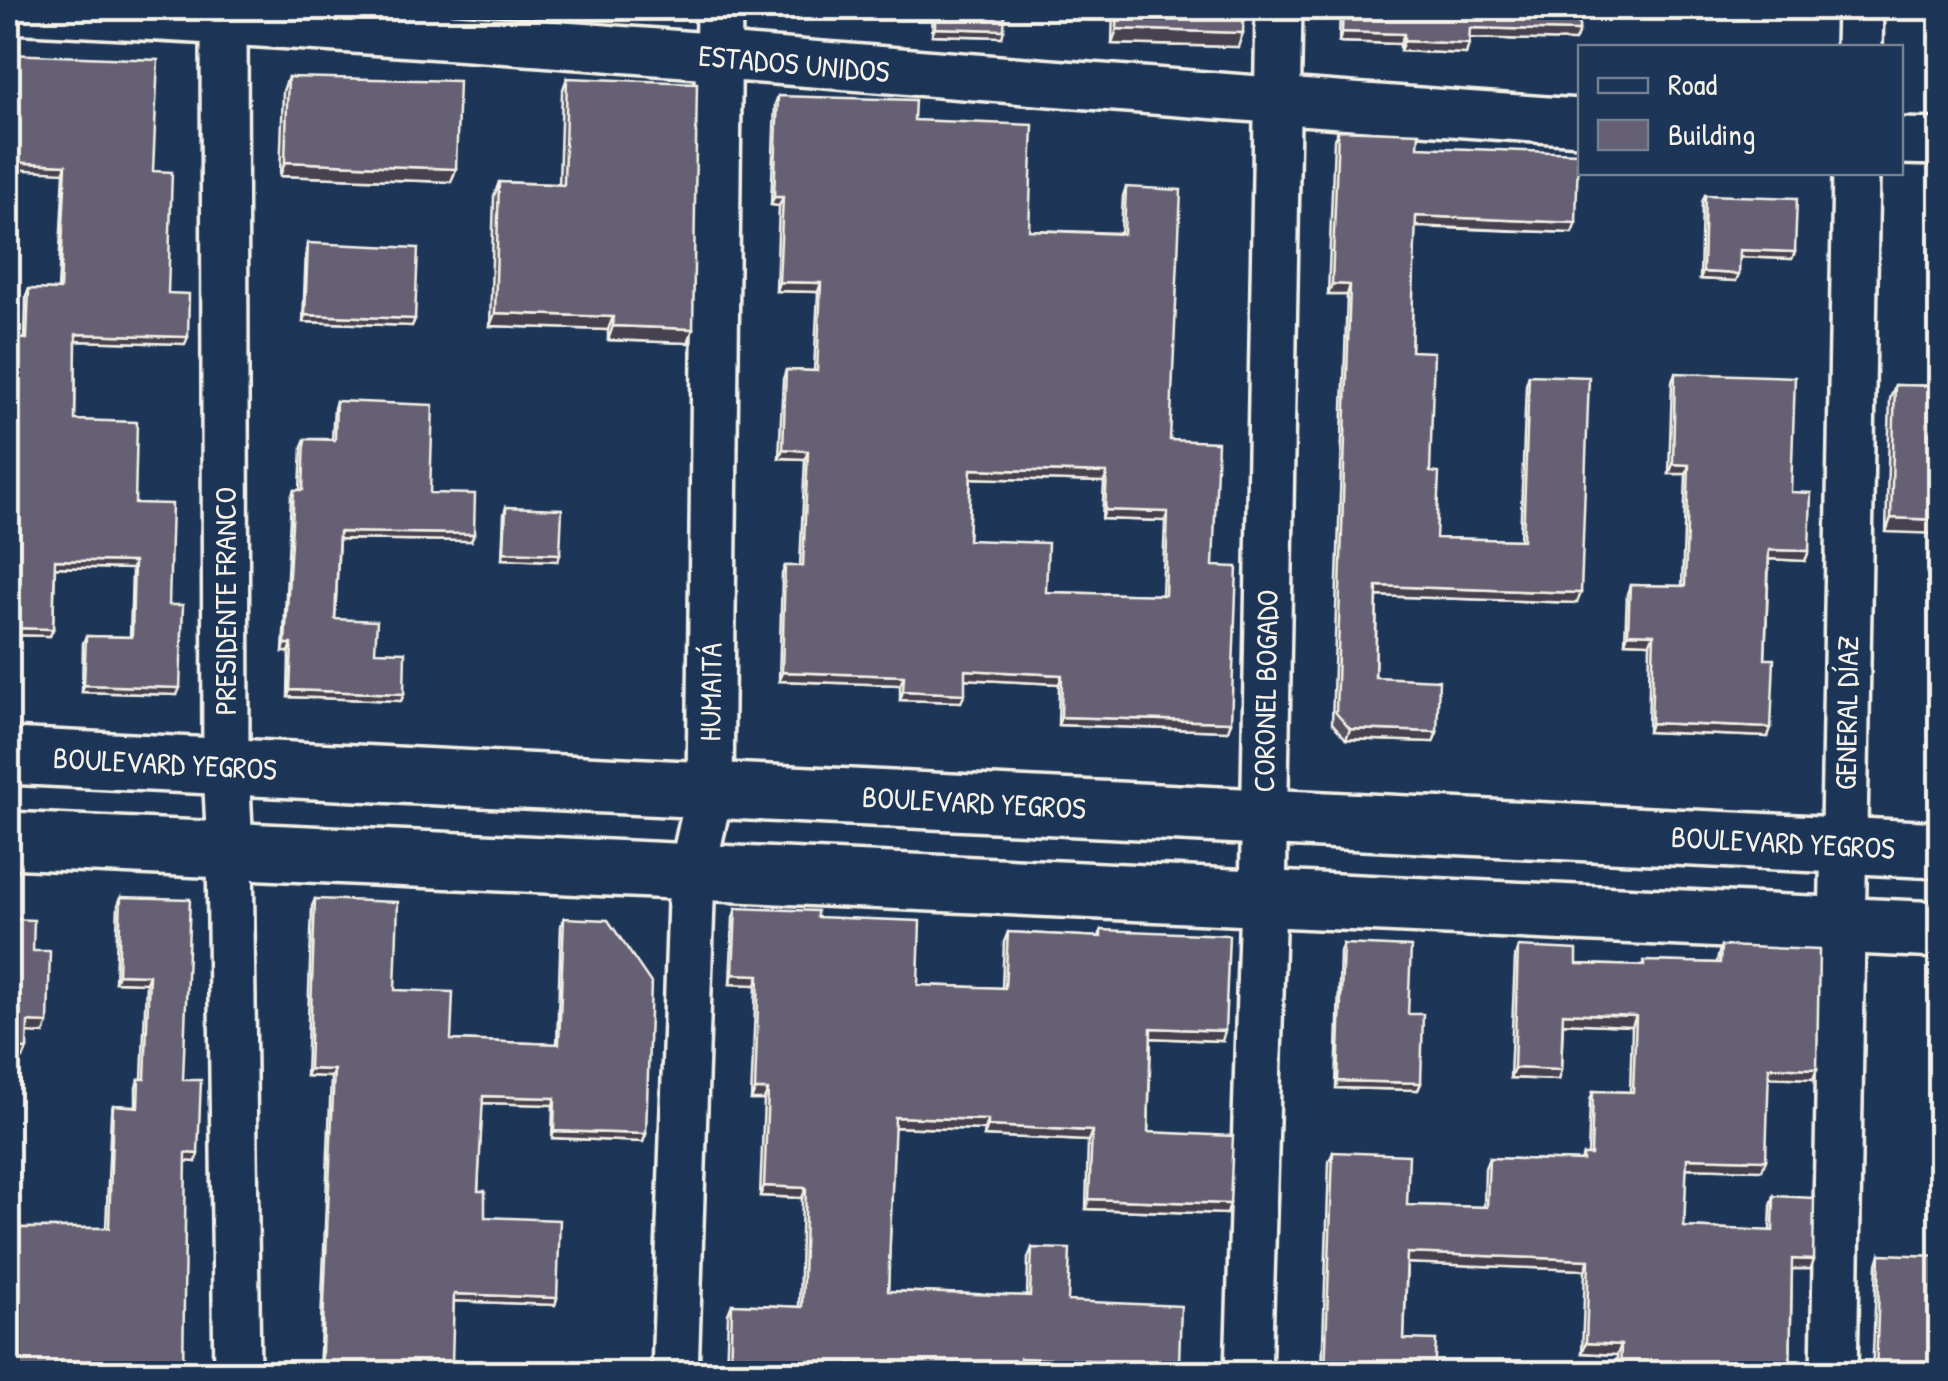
<svg xmlns="http://www.w3.org/2000/svg" width="1948" height="1381" viewBox="0 0 1948 1381" font-family="'Patrick Hand',sans-serif">
<style>
.lines{fill:none;stroke-linecap:round;stroke-linejoin:round}
.street-casing{stroke:#f4f1e8;stroke-width:52}
.secondary-casing{stroke:#f4f1e8;stroke-width:62}
.street{stroke:#1d3557;stroke-width:45}
.secondary{stroke:#1d3557;stroke-width:55}
.wall{fill:#575363;stroke:#f4f1e8;stroke-width:2.5;fill-rule:evenodd}
.shaded-wall{fill:#474350;stroke:#f4f1e8;stroke-width:2.5}
.building{fill:#656073;stroke:#f4f1e8;stroke-width:2.5;fill-rule:evenodd}
.labels{text-anchor:middle;stroke-width:9;stroke-linejoin:round;paint-order:stroke}
.street-label{font-size:30px;fill:#f4f1e8;stroke:#1d3557}
</style>
<rect width="100%" height="100%" fill="#1d3557"/>
<filter id="ink" filterUnits="userSpaceOnUse"><feTurbulence type="fractalNoise" baseFrequency=".01" numOctaves="2"/><feDisplacementMap in="SourceGraphic" scale="20" xChannelSelector="R" yChannelSelector="G"/><feConvolveMatrix kernelMatrix="1 2 1 2 8 2 1 2 1" color-interpolation-filters="sRGB"/></filter>
<g filter="url(#ink)">
<g class="lines">
<defs>
<path id="street" d="M224,8L226,767L230,850L237,1374
M8,10C533,35 1056,88 1580,122
M1859,48L1860,8
M1900,141L1940,142
M675,1374L692,872L710,791L719,8
M1248,1374L1263,899L1279,8
M1834,1374L1856,172"/>
<path id="secondary" d="M8,756L1940,850
M8,840L1940,930"/>
</defs>
<use href="#street" class="street-casing"/>
<use href="#secondary" class="secondary-casing"/>
<use href="#street" class="street"/>
<use href="#secondary" class="secondary"/>
</g>
<path class="wall" d="M933,8H1005L1002,37L932,35Z
M1113,8H1244L1238,47L1112,44Z
M1340,8H1579V31L1575,41L1470,38L1466,54L1400,51V44L1339,42Z
M8,54L153,171L168,293L185,344L76,341L75,420L135,503L169,605L177,695L82,692L83,643L86,636L130,637L132,569L55,567L53,629L50,636L8,635V338L25,339L26,296L29,289L58,290L64,172Z
M288,77L456,169L451,182L280,176L283,91Z
M567,78L693,329L688,343L608,340V330L490,326L494,196L499,182L559,184L562,92Z
M778,96L914,120L1029,230L1121,233L1123,196L1126,187L1170,440L1213,566L1228,731L1058,725L1059,684L965,679L961,702L900,700V685L779,681L782,574L785,566H800L805,459L779,458L783,379L786,370L814,371L818,292L776,291L779,206L771,205L775,104ZM971,478L1104,482L1102,519L1165,521L1162,595L1046,592L968,540Z
M1338,130L1418,147L1572,233L1415,227L1411,351L1430,472L1436,538L1520,540L1526,385L1529,375L1577,603L1377,596L1375,677L1437,732L1433,742L1346,739L1332,723L1347,295H1328L1334,140Z
M1705,195L1795,252L1792,259L1739,257L1736,281L1700,279L1702,202Z
M308,243L415,319L412,326L303,322L306,250Z
M1675,373L1791,492L1809,551L1805,561L1769,559L1765,659L1768,737L1648,732L1650,643L1625,642L1627,594L1630,585L1682,586L1686,474H1669L1672,382Z
M1895,385L1940,386L1886,532L1890,399Z
M336,401L430,493L471,541L339,539L335,619L375,651L404,694L401,701L288,697L289,652H283L291,497L294,490H300L302,446L305,439H332L334,408Z
M506,507L560,554L558,561L502,559L504,514Z
M121,897L183,1080L196,1162L186,1161L8,1374V1234L10,1228H106L111,1113L113,1105L136,1106V1087L139,1079H142L146,983L115,982L118,905Z
M315,899L395,990L451,1040L557,1044L561,925L564,918L646,1134L643,1142L552,1138L553,1105L482,1103L478,1191L485,1217L557,1298L555,1305L454,1301L449,1374H319L331,1077L306,1076L312,906Z
M736,908L817,917L918,985L1002,988L1004,942L1008,932L1099,937L1101,930L1222,1041L1151,1038L1148,1132L1230,1204L1227,1214L1086,1209L1088,1141L984,1136L985,1130L894,1127L888,1291L1027,1296L1028,1258L1032,1248L1068,1301L1179,1363L1176,1373L1019,1368L1018,1374H726L728,1314L732,1304L799,1307L802,1198L760,1196L764,1100H751L756,985L730,984L733,918Z
M1343,944L1408,1014L1421,1083L1418,1090L1336,1088L1340,951Z
M1721,946L1813,1079L1768,1077L1762,1170L1686,1168L1684,1227L1770,1231L1771,1206L1774,1196L1810,1269H1792L1790,1374H1617V1355L1582,1353L1585,1270L1407,1263L1404,1339L1434,1374H1322L1329,1162L1333,1152L1407,1205L1484,1207L1485,1168L1489,1158L1581,1161L1583,1155H1588L1590,1101L1593,1091L1630,1092L1632,1026L1563,1023L1561,1070L1558,1080L1510,1078L1515,957L1518,947L1577,964L1642,966L1644,961L1717,963L1718,956Z
M1880,1254L1940,1374H1872L1877,1264Z"/>
<path class="shaded-wall" d="M460,8H545L544,11Z
M632,8H688L687,10Z
M935,28L1004,30L1002,37L932,35Z
M1470,28L1579,31L1575,41L1466,38Z
M1117,29L1243,33L1238,47L1112,44Z
M1342,32L1404,34L1400,44L1339,42Z
M1404,41L1469,44L1466,54L1400,51Z
M8,162L66,165L64,172L8,169Z
M285,162L456,169L451,182L280,176Z
M774,197H783L779,206L771,205Z
M1416,216L1576,223L1572,233L1412,226Z
M1740,250L1795,252L1792,259L1737,257Z
M1703,272L1739,274L1736,281L1700,279Z
M779,282L821,283L818,292L776,291Z
M1332,284L1350,285L1347,295H1328Z
M495,313L613,317L608,330L490,326Z
M305,315L415,319L412,326L303,322Z
M613,326L693,329L688,343L608,340Z
M76,334L188,337L185,344L74,341Z
M783,449L808,451L805,459L779,458Z
M1673,464L1689,465L1686,474H1669Z
M971,469L1107,473L1104,482L968,478Z
M1105,510L1168,512L1165,521L1102,519Z
M1891,518L1940,520V534L1886,532Z
M339,532L474,534L471,541L336,539Z
M1769,550L1809,551L1805,561L1766,559Z
M504,552L560,554L558,561L502,559Z
M55,560L134,562L132,569L52,567Z
M1377,586L1581,593L1577,603L1374,596Z
M8,628L53,629L50,636L8,635Z
M1628,633L1654,634L1650,643L1625,642Z
M285,644H292L289,652H283Z
M965,670L1062,675L1059,684L962,679Z
M782,672L904,676L900,685L779,681Z
M84,685L180,688L177,695L82,692Z
M290,690L404,694L401,701L288,697Z
M903,691L965,694L961,702L900,700Z
M1061,717L1231,722L1228,731L1058,725Z
M1651,723L1771,728L1768,737L1648,732Z
M1350,729L1437,732L1433,742L1346,739Z
M118,974L149,975L146,983L115,982Z
M733,974L759,975L756,985L730,984Z
M1563,1013L1636,1016L1632,1026L1559,1023Z
M28,1022L48,1023L44,1034L24,1033Z
M1151,1028L1225,1031L1222,1041L1148,1038Z
M8,1048L27,1049L23,1059H8Z
M1769,1067L1817,1069L1813,1079L1765,1077Z
M1514,1068L1561,1070L1558,1080L1510,1078Z
M309,1069L334,1070L331,1077L306,1076Z
M1338,1081L1421,1083L1418,1090L1336,1088Z
M755,1090H768L764,1100H751Z
M483,1096L555,1098L553,1105L480,1103Z
M895,1117L988,1120L985,1130L891,1127Z
M988,1126L1092,1131L1088,1141L984,1136Z
M554,1131L646,1134L643,1142L552,1138Z
M186,1153L198,1154L196,1162L183,1161Z
M1687,1158L1766,1160L1762,1170L1683,1168Z
M764,1186L806,1188L802,1198L760,1196Z
M1089,1199L1230,1204L1227,1214L1086,1209Z
M1407,1253L1589,1260L1585,1270L1404,1263Z
M1792,1259L1813,1260L1810,1269H1789Z
M454,1294L557,1298L555,1305L452,1301Z
M1586,1343L1621,1345L1617,1355L1582,1353Z
M1020,1358L1179,1363L1176,1373L1016,1368Z
M849,1363L1019,1370L1018,1374L845,1373Z"/>
<path class="building" d="M935,8H1005L1004,30L935,28Z
M1118,8H1244L1243,33L1117,29Z
M1343,8H1579V31L1470,28L1469,44L1404,41V34L1342,32Z
M8,54L158,60L153,171L172,172L168,293L189,294L188,337L76,334L75,420L137,422L135,503L172,504L169,605H183L180,688L84,685L86,636L132,637L134,562L55,560L53,629L8,628V338L27,339L29,289L60,290L66,165L8,162Z
M288,77L459,81L456,169L285,162Z
M567,78L697,83L693,329L613,326V317L495,313L499,182L564,185Z
M778,96L915,100L914,120L1033,125L1029,230L1124,234L1126,187L1181,190L1170,440L1218,442L1213,566L1237,567L1231,722L1061,717L1062,675L965,670V694L903,691L904,676L782,672L785,566H803L808,451L783,449L786,370L817,371L821,283L779,282L783,197H774ZM971,469L1107,473L1105,510L1168,512L1165,595L1046,592L1048,543L968,540Z
M1338,130L1419,133L1418,147L1578,153L1576,223L1416,216L1411,351L1434,352L1430,472L1439,473L1436,538L1523,540L1529,375L1589,377L1581,593L1377,586L1375,677L1439,680L1437,732L1350,729L1336,713L1350,285L1332,284Z
M1705,195L1797,198L1795,252L1740,250L1739,274L1703,272Z
M308,243L418,248L415,319L305,315Z
M1675,373L1795,377L1791,492L1811,493L1809,551L1769,550L1765,659H1774L1771,728L1651,723L1654,634L1628,633L1630,585L1685,586L1689,465L1673,464Z
M1895,385L1940,386V520L1891,518Z
M336,401L433,405L430,493L475,494L474,534L339,532L335,619L377,621L375,651L405,652L404,694L290,690L292,644H285L294,490H303L305,439L335,440Z
M506,507L562,509L560,554L504,552Z
M121,897L190,899L183,1080H201L198,1154L186,1153L183,1374H8L10,1228H109L113,1105L138,1107L139,1079H145L149,975L118,974Z
M315,899L398,902L395,990L453,992L451,1040L559,1044L564,918L608,920L651,983L646,1134L554,1131L555,1098L483,1096L478,1191H485V1217L560,1220L557,1298L454,1294L452,1363L449,1374H321L334,1070L309,1069Z
M736,908L817,911V917L920,921L918,985L1005,988L1008,932L1101,937V930L1229,935L1225,1031L1151,1028L1148,1132L1233,1136L1230,1204L1089,1199L1092,1131L988,1126V1120L895,1117L888,1291L1030,1296L1032,1248L1070,1249L1068,1301L1181,1306L1179,1363L1020,1358L1019,1370L849,1363V1374H730L732,1304L802,1307L806,1188L764,1186L768,1090H755L759,975L733,974Z
M8,919L34,920L33,951H50L48,1023L28,1022L27,1049L8,1048Z
M1343,944L1411,947L1408,1014H1423L1421,1083L1338,1081Z
M1721,946L1819,950L1817,1069L1769,1067L1766,1160L1687,1158L1684,1227L1773,1231L1774,1196L1814,1198L1813,1260L1792,1259L1790,1374H1620L1621,1345L1586,1343L1589,1260L1407,1253L1404,1339L1436,1340L1434,1374H1325L1333,1152L1409,1155L1407,1205L1487,1207L1489,1158L1583,1161V1155H1591L1593,1091L1633,1092L1636,1016L1563,1013L1561,1070L1514,1068L1518,947L1577,950V964L1644,966V961L1720,963Z
M1880,1254L1940,1256V1374H1876Z"/>
</g>
<g class="labels">
<g class="street-label">
<text transform="translate(794 64) rotate(5)" y="10">ESTADOS UNIDOS</text>
<text transform="translate(226 601) rotate(-90)" y="10">PRESIDENTE FRANCO</text>
<text transform="translate(1266 691) rotate(-89)" y="10">CORONEL BOGADO</text>
<text transform="translate(711 692) rotate(-89)" y="10">HUMAITÁ</text>
<text transform="translate(1847 713) rotate(-89)" y="10">GENERAL DÍAZ</text>
<text transform="translate(165 764) rotate(3)" y="10">BOULEVARD YEGROS</text>
<text transform="translate(974 803) rotate(3)" y="10">BOULEVARD YEGROS</text>
<text transform="translate(1783 843) rotate(3)" y="10">BOULEVARD YEGROS</text>
</g>
</g>
<rect width="1948" height="1381" fill="none" stroke="#1d3557" stroke-width="40"/>
<rect x="20" y="20" width="1908" height="1341" fill="none" stroke="#f4f1e8" stroke-width="4" filter="url(#ink)"/>
<rect x="1578" y="45" width="325" height="130" fill="#1d3557" stroke="#738091" stroke-width="2.5"/>
<rect x="1598" y="78" width="50" height="15" fill="#1d3557" stroke="#738091" stroke-width="2.5"/>
<text x="1668" y="95" font-size="30" fill="#f4f1e8">Road</text>
<rect x="1598" y="120" width="50" height="30" fill="#656073" stroke="#738091" stroke-width="2.5"/>
<text x="1668" y="145" font-size="30" fill="#f4f1e8">Building</text>
</svg>
